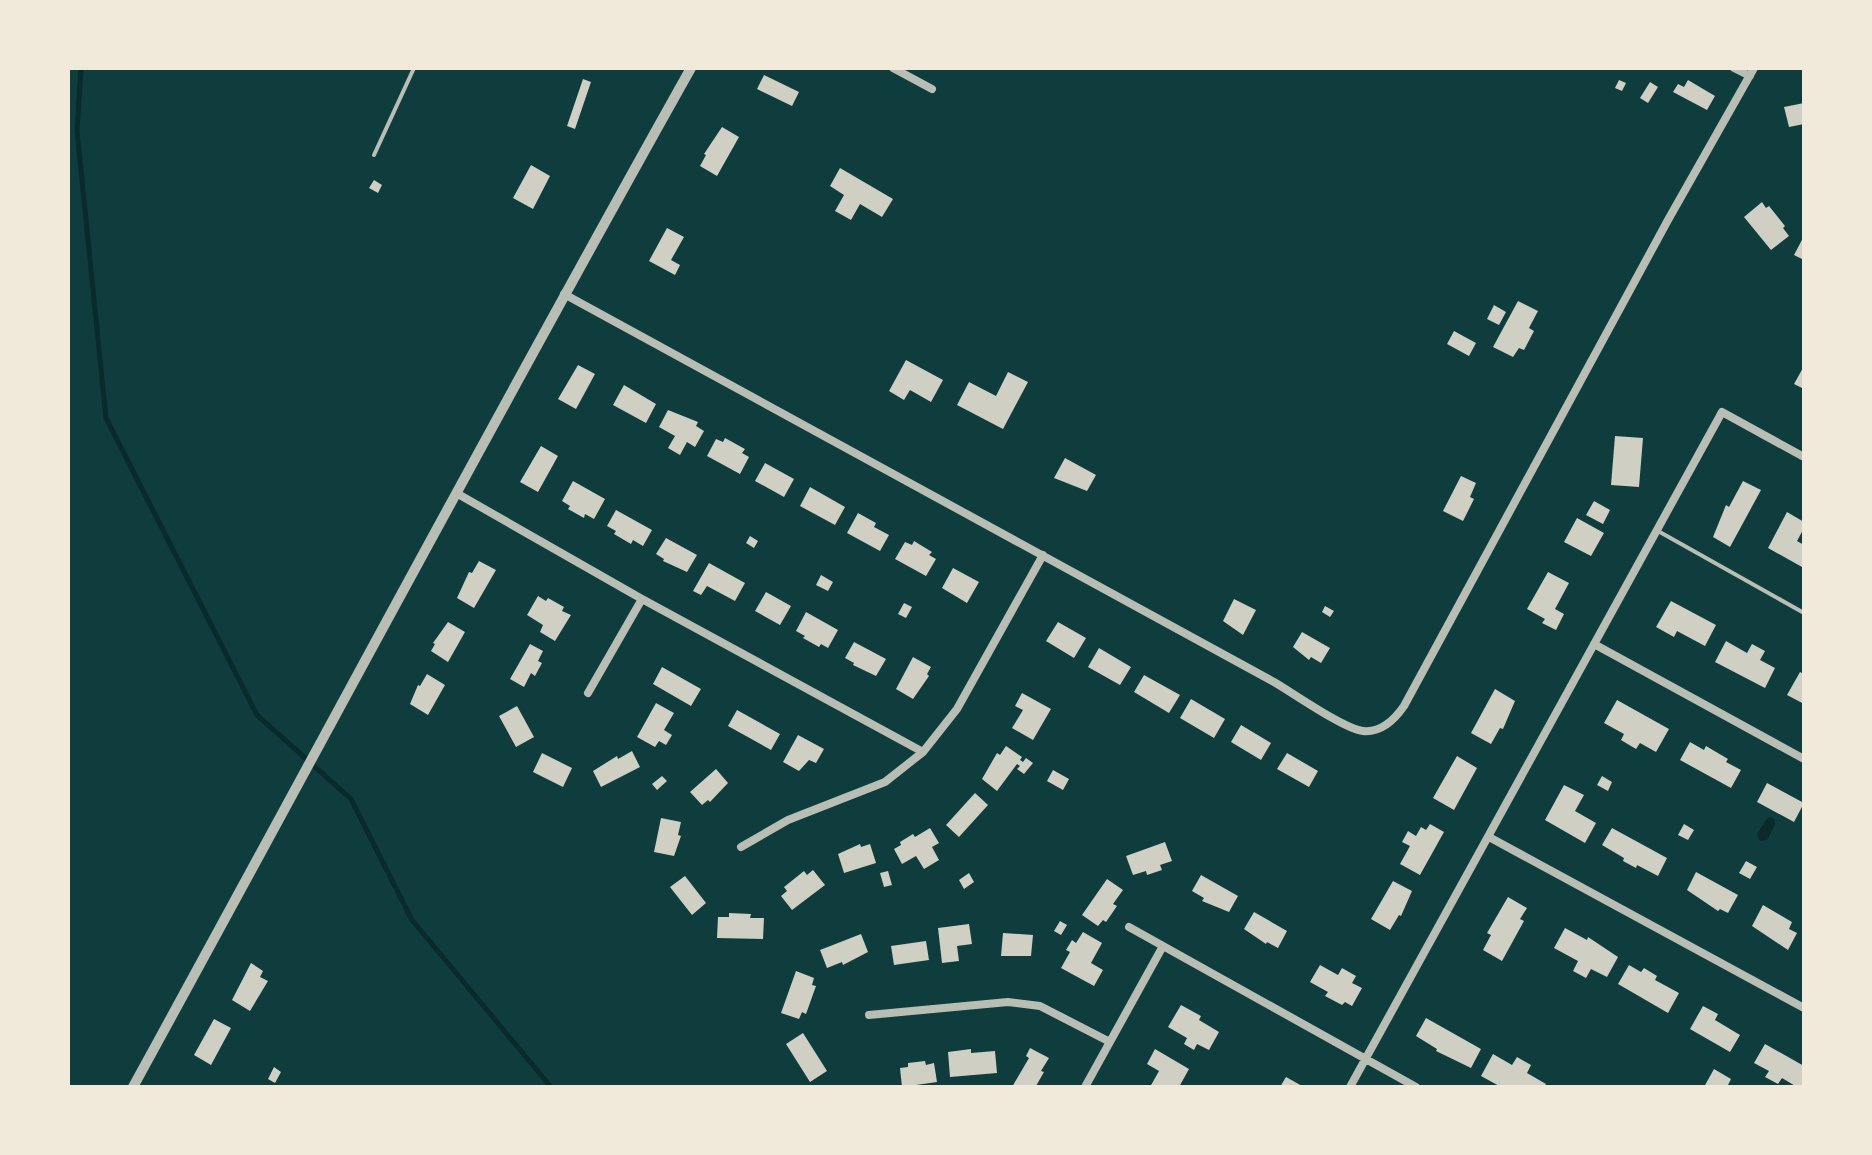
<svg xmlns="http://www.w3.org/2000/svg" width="1872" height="1155" viewBox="0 0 1872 1155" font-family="'Work Sans',sans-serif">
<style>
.water{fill:#0a2a2b}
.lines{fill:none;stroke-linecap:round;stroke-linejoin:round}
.stream{stroke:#0a2a2b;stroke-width:5}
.building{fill:#cfcfc3}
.service{stroke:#b8beb3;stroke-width:4}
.minor{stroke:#b8beb3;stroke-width:8}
.tertiary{stroke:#b8beb3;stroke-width:10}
</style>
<rect width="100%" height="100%" fill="#0f3d3e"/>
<path class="water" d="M1770,817L1775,820V825L1767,840L1760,841L1757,834L1766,820Z"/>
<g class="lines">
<path class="stream" d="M81,68L77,131L106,418L257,715L351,799L412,920L551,1087"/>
</g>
<path class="building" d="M764,75L799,92L792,106L757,89Z
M583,79L591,82L575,129L567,126Z
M1619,80L1626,83L1622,91L1615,88Z
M1688,80L1715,96L1707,110L1673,92L1678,84L1684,87Z
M1650,82L1658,87L1648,103L1640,98Z
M1804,103V124L1789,127L1784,107Z
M722,127L739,137L717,176L700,166L706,155L704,154Z
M531,165L550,176L533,209L513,198Z
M840,168L893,199L882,217L860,204L851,220L835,211L844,195L830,186Z
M374,180L382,185L378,193L369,188Z
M1762,202L1766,208L1769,206L1785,226L1783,228L1789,236L1771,250L1744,217Z
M667,228L684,237L671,260L680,265L675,275L649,261Z
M1804,236V260L1794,255Z
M1518,301L1538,311L1529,328L1534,331L1524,350L1519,348L1513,357L1493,347Z
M1494,305L1506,312L1499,325L1487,319Z
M1454,331L1476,343L1469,356L1447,344Z
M906,360L943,380L931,402L910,390L904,400L889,391Z
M578,365L595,374L576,409L558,399Z
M1804,366V389L1794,384Z
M1008,372L1028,382L1003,429L957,405L969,382L996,396Z
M624,385L656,404L646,423L613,405Z
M668,410L698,422L696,426L704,431L695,447L687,442L680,455L668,448L675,436L659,427Z
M1615,436L1643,438L1639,487L1611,485Z
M725,438L745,449L742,453L749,457L740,474L707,456L716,439L723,442Z
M541,446L558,456L538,492L520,482Z
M1065,458L1096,475L1087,491L1054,478Z
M765,463L794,479L784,497L755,481Z
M1461,476L1476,483L1470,497L1474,499L1463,521L1443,511Z
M573,481L605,499L594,519L585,514L584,518L568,509L570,506L562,501Z
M1743,481L1761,490L1730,547L1713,537L1726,505L1729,507Z
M810,487L845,507L835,525L800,506Z
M1594,501L1610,510L1603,524L1586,515Z
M616,510L652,530L643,546L633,540L631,544L614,534L616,531L607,526Z
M1787,512L1804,522V528L1797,541L1804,545L1802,567L1768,548Z
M858,513L876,523L874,527L889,535L880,551L847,533Z
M1577,518L1604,533L1591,556L1564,542Z
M750,536L758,541L754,548L746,543Z
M666,538L697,555L687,572L663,561L664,559L656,554Z
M914,541L932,552L929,555L936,559L926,576L895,559L905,542L912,545Z
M479,561L496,570L474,608L457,598L469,572L472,573Z
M709,563L745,583L735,601L707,586L701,595L693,591Z
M953,568L979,582L967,603L942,588Z
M1548,572L1569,583L1555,609L1564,614L1556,630L1542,623L1545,619L1527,609Z
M821,575L833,582L828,591L816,585Z
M766,592L791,606L780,625L755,611Z
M538,596L546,601L548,598L564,607L562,611L571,615L555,641L540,632L543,625L527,615Z
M1234,599L1256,610L1243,635L1223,621Z
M1671,601L1716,625L1705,646L1677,631L1674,637L1656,627Z
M904,603L912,607L906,618L898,614Z
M1325,606L1334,611L1330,617L1322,612Z
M806,612L838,630L828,648L821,644L819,647L803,638L805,636L796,631Z
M448,622L465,632L448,662L431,651L435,644L433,643Z
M1058,622L1086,638L1074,658L1046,641Z
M1302,632L1330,648L1321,663L1311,657L1309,660L1293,647Z
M1726,641L1747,653L1752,644L1765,651L1760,660L1775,668L1765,688L1715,662Z
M854,642L886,659L876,676L853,665L854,663L845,658Z
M530,644L543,651L538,661L542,663L535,676L531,673L524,687L510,679Z
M1099,648L1131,667L1120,685L1088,667Z
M913,657L931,667L927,674L929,676L913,699L896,689Z
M662,667L701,689L691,706L653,684Z
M1800,672L1804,674V704L1787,695Z
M427,674L445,685L428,715L410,704L418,685L420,686Z
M1144,675L1180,695L1169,713L1134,692Z
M1495,689L1515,701L1503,729L1500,728L1491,744L1471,733Z
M1022,693L1051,709L1033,740L1012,728L1023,710L1015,706Z
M1191,699L1225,719L1214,738L1180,718Z
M1617,700L1669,729L1656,752L1640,743L1636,749L1621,740L1624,734L1604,723Z
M656,703L674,713L664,730L672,735L666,745L659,741L655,747L637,737Z
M517,706L534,737L516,747L499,716Z
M737,710L780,734L771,750L728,726Z
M1241,725L1271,743L1261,760L1231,742Z
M798,735L824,749L816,763L809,760L799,771L783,762Z
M1690,742L1704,750L1706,746L1728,759L1726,762L1741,770L1731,788L1680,760Z
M1006,746L1022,757L1020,760L1023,762L1026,758L1033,763L1024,774L1017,769L1020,766L1017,764L997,791L982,779L997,753L1000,755Z
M632,751L640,767L601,787L593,771L617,756L618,759Z
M542,753L572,768L563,787L533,772Z
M1287,753L1318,771L1309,787L1277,769Z
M1457,756L1477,768L1454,810L1433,798Z
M716,769L728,783L710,802L708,800L702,805L690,792Z
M1053,770L1069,779L1063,790L1047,781Z
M662,776L667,781L657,790L652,784Z
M1602,776L1612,782L1608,791L1597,785Z
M1767,783L1804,803L1794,822L1757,802Z
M1564,785L1584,795L1575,811L1596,823L1585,843L1545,820Z
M975,793L988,805L959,837L946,825Z
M661,818L681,822L678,835L681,836L674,856L654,852Z
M1430,824L1444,832L1420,875L1400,864L1410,846L1402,842L1408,831L1416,836L1421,827L1426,830Z
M1684,824L1694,830L1688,840L1678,835Z
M930,828L939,843L932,847L939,860L924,869L916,856L902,864L894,849L901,845L900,842L913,834L915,837Z
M1612,828L1667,858L1658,876L1637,865L1636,868L1623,861L1624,858L1602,845Z
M1165,842L1172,861L1160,865L1162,870L1147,875L1146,871L1133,875L1126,856Z
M860,844L861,847L870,844L876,863L844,873L838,854Z
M1746,861L1757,867L1750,879L1739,873Z
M813,870L825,885L792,910L781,896L787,891L784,887L804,871L807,875Z
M888,871L892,885L884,887L880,873Z
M1696,872L1738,895L1728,913L1720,909L1718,911L1687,890Z
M969,873L974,882L964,889L959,880Z
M1201,875L1238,896L1229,912L1202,901L1204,898L1192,891Z
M685,876L706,903L692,915L670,887Z
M1107,879L1123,890L1113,904L1117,906L1106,922L1103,920L1098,926L1082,915Z
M1393,881L1412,891L1401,916L1399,915L1390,930L1371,919Z
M1508,897L1527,908L1520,919L1524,921L1502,961L1483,950L1491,935L1487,933Z
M1763,905L1792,922L1789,929L1797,933L1788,950L1752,926Z
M1254,912L1287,931L1278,948L1267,942L1266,944L1244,929Z
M729,913L751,914L750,918H764L763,939L717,938L718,917H729Z
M1060,921L1067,925L1061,935L1054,931Z
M969,924L972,944L957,946L959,961L942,963L938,928Z
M1565,928L1587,940L1588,937L1618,957L1607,977L1591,969L1586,978L1573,971L1578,961L1554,948Z
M1083,932L1102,943L1091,963L1103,970L1094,986L1061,968L1070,952L1066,950L1072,940L1076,943Z
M1003,933L1033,935L1031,956H1001Z
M861,934L868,952L843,965L842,962L827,968L820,950Z
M926,941L929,960L894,965L891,946Z
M251,963L263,971L260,977L268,981L250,1011L232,1000Z
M1320,965L1338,975L1342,968L1356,976L1352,983L1362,988L1352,1006L1345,1002L1342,1005L1325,996L1328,992L1310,982Z
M1629,965L1641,972L1644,968L1657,976L1655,980L1679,993L1668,1013L1618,984Z
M796,971L814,978L812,985L816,986L806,1014L802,1012L799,1019L781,1013Z
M1181,1005L1201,1016L1199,1020L1219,1032L1209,1050L1197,1044L1194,1050L1184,1044L1187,1038L1168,1027Z
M1703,1006L1718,1014L1715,1020L1740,1035L1730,1052L1690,1029Z
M1426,1018L1481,1049L1471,1068L1436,1051L1437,1049L1416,1036Z
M214,1019L231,1028L211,1065L194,1055Z
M803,1033L827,1071L810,1082L786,1044Z
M1765,1044L1804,1066V1087H1797L1782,1078L1778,1084L1765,1077L1769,1071L1754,1063Z
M1030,1048L1049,1058L1041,1071L1044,1072L1036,1086L1012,1087L1029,1058L1026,1056Z
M971,1049V1053L995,1051L997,1073L950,1077L948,1052Z
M1155,1049L1189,1069L1179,1087H1150L1159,1071L1147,1064Z
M1493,1054L1512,1065L1517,1057L1531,1065L1527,1073L1546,1084L1544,1087H1501L1481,1076Z
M925,1061L926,1065L934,1063L937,1082L902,1087L900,1068L908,1067V1063Z
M274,1067L281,1072L275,1083L268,1079Z
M1714,1069L1731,1079L1727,1087H1704Z
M1286,1077L1304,1087H1280Z"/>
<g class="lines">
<path class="service" d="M374,155L414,68
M1658,531L1804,613"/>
<path class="minor" d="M893,68L932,89
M1734,68L1750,76
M564,294L1274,682C1293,693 1344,729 1363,731C1382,733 1395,719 1404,706L1668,220L1754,68
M458,494L642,599L923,752
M1594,644L1804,759
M588,693L642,599
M1489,837L1804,1008
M741,847L788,820L885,782L923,752L957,709L1043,555
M1129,927L1416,1087
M869,1015L1008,1002L1040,1006L1110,1042
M1085,1087L1163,946
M1350,1087L1722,412L1804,457"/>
<path class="tertiary" d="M133,1087C319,748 501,406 691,68"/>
</g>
<rect width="1872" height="1155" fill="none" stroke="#f1e9da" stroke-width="140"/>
</svg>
